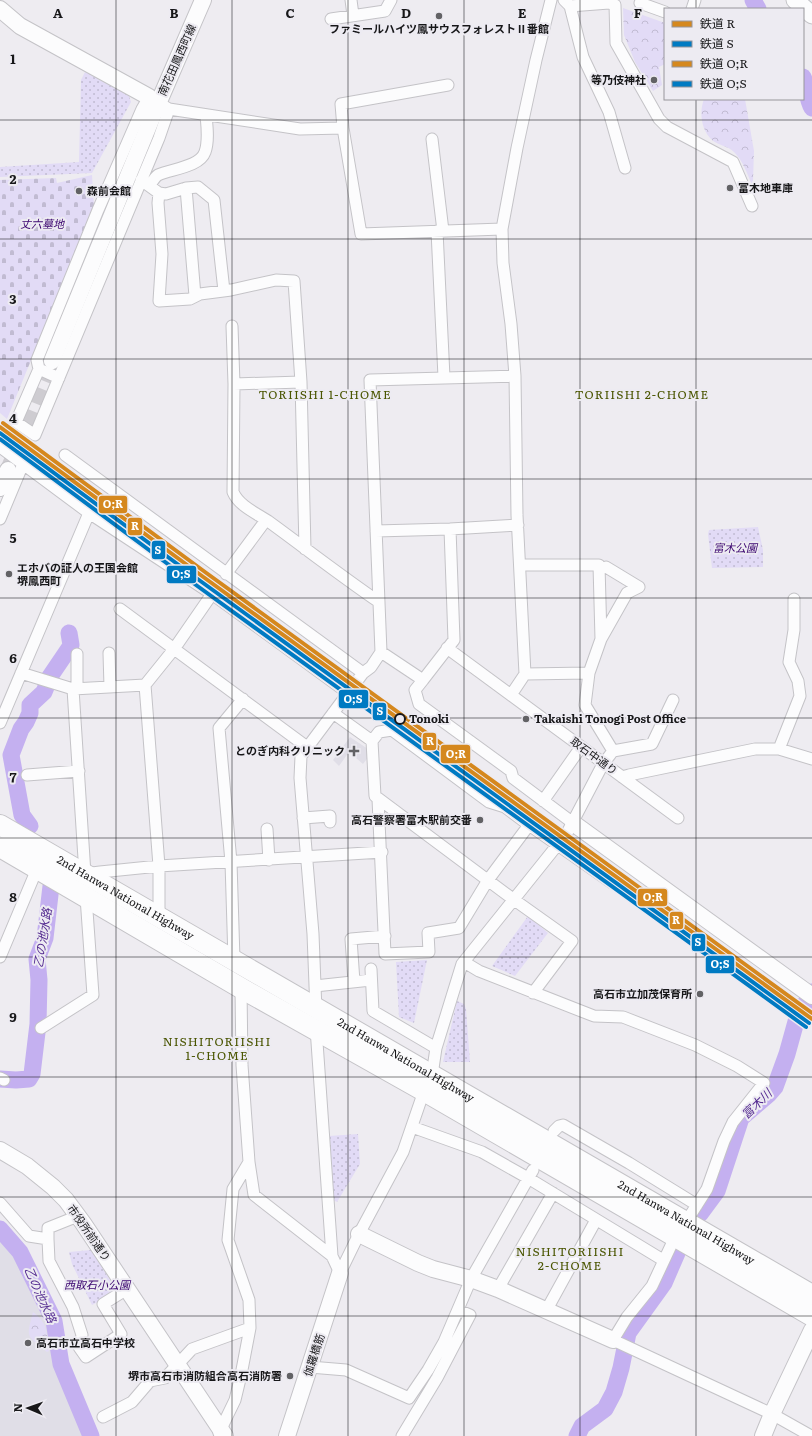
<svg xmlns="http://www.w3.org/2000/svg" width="812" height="1436" viewBox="0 0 812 1436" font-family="Literata,'Noto Sans JP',serif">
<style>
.built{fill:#e0dee7}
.forest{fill:url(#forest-crowns)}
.cemetery{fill:url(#cemetery-stones)}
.park{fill:url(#park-dots)}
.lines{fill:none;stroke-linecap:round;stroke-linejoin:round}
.river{stroke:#c4b0f0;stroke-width:17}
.secondary-tunnel{stroke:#ceccd1;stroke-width:16;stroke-dasharray:16 8;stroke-linecap:butt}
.street-casing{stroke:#c4c3c7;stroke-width:13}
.secondary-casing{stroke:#c4c3c7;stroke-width:18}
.primary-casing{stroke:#c4c3c7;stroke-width:19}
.highway-casing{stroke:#c4c3c7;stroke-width:22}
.street{stroke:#fcfcfd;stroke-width:11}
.secondary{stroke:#fcfcfd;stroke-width:16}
.primary{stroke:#fcfcfd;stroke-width:17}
.highway{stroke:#fcfcfd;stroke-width:20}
.rail-1-casing{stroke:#edebf2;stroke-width:7}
.rail-2-casing{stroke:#edebf2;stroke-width:7}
.rail-3-casing{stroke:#edebf2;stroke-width:7}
.rail-4-casing{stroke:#edebf2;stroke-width:7}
.rail-1{stroke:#d5881e;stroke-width:4}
.rail-2{stroke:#007ac2;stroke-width:4}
.rail-3{stroke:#d5881e;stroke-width:4}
.rail-4{stroke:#007ac2;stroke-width:4}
.grid{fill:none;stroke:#171719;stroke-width:1;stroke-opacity:0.55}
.poi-dot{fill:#626265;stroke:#edebf2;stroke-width:1.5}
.stop-dot{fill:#edebf2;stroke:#171719;stroke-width:2}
.labels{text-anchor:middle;stroke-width:4;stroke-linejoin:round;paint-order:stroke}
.poi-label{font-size:11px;font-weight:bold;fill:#171719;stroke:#edebf2;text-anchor:end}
.street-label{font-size:11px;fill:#171719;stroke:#edebf2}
.park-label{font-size:11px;font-style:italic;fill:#3a046f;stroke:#edebf2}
.stop-label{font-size:11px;font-weight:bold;fill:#171719;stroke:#edebf2;text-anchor:start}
.neighbourhood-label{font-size:12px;letter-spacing:1px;fill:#4a5500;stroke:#edebf2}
.water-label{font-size:12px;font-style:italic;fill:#552c91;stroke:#edebf2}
.grid-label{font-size:13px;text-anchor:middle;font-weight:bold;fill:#171719;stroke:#edebf2;stroke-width:4;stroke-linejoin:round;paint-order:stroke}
.line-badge{stroke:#edebf2;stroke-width:1.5}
.badge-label{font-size:11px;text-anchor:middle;font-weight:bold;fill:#fff}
</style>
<defs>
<pattern id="forest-crowns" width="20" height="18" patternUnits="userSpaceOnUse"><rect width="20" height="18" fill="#e2dbf6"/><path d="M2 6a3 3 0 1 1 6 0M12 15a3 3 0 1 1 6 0" fill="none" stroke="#c1bbd2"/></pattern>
<pattern id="cemetery-stones" width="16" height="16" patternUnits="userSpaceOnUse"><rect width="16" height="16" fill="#e2dbf6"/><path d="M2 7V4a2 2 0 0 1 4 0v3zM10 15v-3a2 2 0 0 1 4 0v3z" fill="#c1bbd2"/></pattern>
<pattern id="park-dots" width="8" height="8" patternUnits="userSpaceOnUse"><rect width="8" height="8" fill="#e2dbf6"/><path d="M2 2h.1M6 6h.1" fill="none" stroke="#c1bbd2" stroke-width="1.8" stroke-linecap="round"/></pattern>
</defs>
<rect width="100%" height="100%" fill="#eeecf1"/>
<path class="built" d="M350,737L368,749L370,755L363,764L349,752L339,766L333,760Z
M0,1230L19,1252L53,1322L62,1371L89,1436H0Z"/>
<path class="forest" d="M623,8L665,23V64L659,67L662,85L653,91L635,62L624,35Z
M704,99H745L754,151L753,181L752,185C747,173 743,161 734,152C728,146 718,145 712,140C701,130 699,112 704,99Z
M33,1312C49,1324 46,1333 49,1351L47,1352C26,1334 26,1339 33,1312Z"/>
<path class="cemetery" d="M92,175L94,206L7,419L0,413V180L56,178L57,183Z"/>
<path class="park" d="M85,72L129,96L131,102L92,173L0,177V167L79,162L81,80Z
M758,527L763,550V567L712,568L708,534L709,530Z
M528,916L548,933L515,976L492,966Z
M427,960L414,1023L399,1017L396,962Z
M457,1001L464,1004L466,1009L470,1062H443Z
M358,1134L360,1164L337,1202L333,1200L329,1136Z
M91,1250L115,1288L114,1293L92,1305L72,1264L69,1252Z"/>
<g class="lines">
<path class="river" d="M753,0L758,9
M803,77C808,87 806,98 812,108
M49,678L70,647L71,645L69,633
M30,826L22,815L11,755L21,729L26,722L30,713V705L44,692L46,687
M0,1079L16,1080L29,1079L32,1074L38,1024L39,980L37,959L45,938L51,886
M700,1214L717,1191L741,1118L769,1094L775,1087L787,1054L797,1018L812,992
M0,1229L20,1252L54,1321L61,1364L91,1436
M577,1436L582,1426L605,1409L614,1392L621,1368L628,1333L664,1283L677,1253"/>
<path class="secondary-tunnel" d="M8,470L52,361"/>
<defs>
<path id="street" d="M351,0L353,15
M564,0L570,6L583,57L609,112L625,168
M642,0L640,3L665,12
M570,6L609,3L615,5L616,43L659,119L667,127L733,162L752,206
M692,9L695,0
M331,19L385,11L391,0
M448,85L341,104L343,128L361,234L502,229
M432,139L443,231
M141,180L159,193L166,194L186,188L198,187L214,200L224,291
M150,185C152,182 155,177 158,175C171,169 200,167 205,152C209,141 207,126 206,115
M186,188L195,296
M159,193L158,203L162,254L159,301L190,299L200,294L231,290L276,280L294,281L301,382L305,549
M437,231L444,377
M232,326L234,384L233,492C239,506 256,513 268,521C305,548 341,576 379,602
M39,369L16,422L35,435L159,138L169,109
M59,378L39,369L37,360L98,210L142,109L149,97L169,109L300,129L343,128
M234,384L301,382
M0,447L89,513L212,594L348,693
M65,455L363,673
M0,519L23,464
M376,531L450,529L518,525
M606,567L639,587
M226,574L266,520
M120,609L307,747
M601,639L627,593L639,587
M447,648L678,818
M381,652L423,680L454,640L450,529
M109,653L110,687
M77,654V689
M21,673L73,689
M525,674L589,673
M423,680L415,690L419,704L511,771L513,778L573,823
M145,685L73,689L85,874L100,872L159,866L382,852
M511,695L525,674L517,515L515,376L511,324L503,263L502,229L517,148L536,60L551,0
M333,713L372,741L375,796L513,899L572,941L533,993
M0,723L89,513
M372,741L379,732L392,730L489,802L505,807L529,825
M779,749L800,696L798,681L789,662L794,630V599
M613,751L652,744L673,700
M27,775L79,771
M622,777L629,775L755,749H779L812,759
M378,799L385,954L429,952L428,933L459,928L488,880L529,825L612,883
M543,801L581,747
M303,818L330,816V822
M267,829L269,860
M159,917V866L145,685L174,649L212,594
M0,957L37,869
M234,960L231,862L219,728L243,699
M464,962L479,971L594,1016L623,1017L695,1045L737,1066L764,1083L733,1122L724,1141L707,1189L686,1222
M371,969L373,1011L436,1048
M354,982L351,939L385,936
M315,986L371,980
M316,1011L313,934L300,778L301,756L363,673L371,667L381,652L370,380L515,376
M41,1028L93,995L86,897
M316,1028L332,1256L340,1273
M0,1078L4,1080
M412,1127L482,1152L528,1178L663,1260
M554,1131L559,1126L563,1125L629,1163L697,1205
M249,1162L254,1195L332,1256
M0,1203L29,1236L48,1239L49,1261L73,1307L82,1335L79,1347L86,1357L121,1334L103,1304L127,1289
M675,1237L652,1286L627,1317L613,1340L772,1414L811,1436
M48,1239V1228L78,1216
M340,1273L359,1234L403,1152L424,1091L432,1075L436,1048L462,964L567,833L603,764L613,751L585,705L589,673L601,639L599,565H520
M498,1289L553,1193
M546,1311L596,1220
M310,1367L346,1370L409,1398L428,1370L444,1342L471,1279L533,1170
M103,1417L132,1402L150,1381L165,1378L192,1349L250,1328
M219,1433L235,1400L241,1375L250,1328L249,1300L228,1240L233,1189L249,1162L242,1065L241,988
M402,1436L437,1378L470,1315L458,1310"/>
<path id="secondary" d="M0,9L20,26L149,97
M52,361L151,120L203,0
M0,488L8,470
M573,823L812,996
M0,1150L27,1166L53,1187L66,1200L83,1223L225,1436
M359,1234L418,1263L433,1269L471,1279L498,1289L613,1340
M287,1436L340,1273
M763,1436L772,1414L812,1330"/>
<path id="primary" d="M795,0L812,15"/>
<g id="highway">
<path id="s1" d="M0,825L812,1295"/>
<path d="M0,847L241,988L424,1091L812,1316"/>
</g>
</defs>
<use href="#street" class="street-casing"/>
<use href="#secondary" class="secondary-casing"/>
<use href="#primary" class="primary-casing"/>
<use href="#highway" class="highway-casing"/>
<use href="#street" class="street"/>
<use href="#secondary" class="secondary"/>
<use href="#primary" class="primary"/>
<use href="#highway" class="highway"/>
<defs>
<path id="rail-1" d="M0,427L202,576L812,1019"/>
<path id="rail-2" d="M0,433L199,580L809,1023"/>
<path id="rail-3" d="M3,423L205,572L812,1013"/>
<path id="rail-4" d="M0,439L196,585L806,1027"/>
</defs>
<use href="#rail-1" class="rail-1-casing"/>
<use href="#rail-2" class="rail-2-casing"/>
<use href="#rail-3" class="rail-3-casing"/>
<use href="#rail-4" class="rail-4-casing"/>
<use href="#rail-1" class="rail-1"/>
<use href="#rail-2" class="rail-2"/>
<use href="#rail-3" class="rail-3"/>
<use href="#rail-4" class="rail-4"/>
</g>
<path class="grid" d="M116,0V1436M232,0V1436M348,0V1436M464,0V1436M580,0V1436M696,0V9M696,99V1436M0,120H812M0,239H812M0,359H812M0,479H812M0,598H812M0,718H812M0,838H812M0,957H812M0,1077H812M0,1197H812M0,1316H812"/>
<g class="poi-dot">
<circle cx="439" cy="16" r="4"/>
<circle cx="654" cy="80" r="4"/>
<circle cx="730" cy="188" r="4"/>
<circle cx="79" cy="191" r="4"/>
<circle cx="9" cy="574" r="4"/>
<circle cx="526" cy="719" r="4"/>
<path d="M352 745h4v4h4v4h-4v4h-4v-4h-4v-4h4z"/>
<circle cx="480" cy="820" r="4"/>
<circle cx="700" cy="994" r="4"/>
<circle cx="28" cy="1343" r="4"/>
<circle cx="290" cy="1376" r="4"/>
</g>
<circle class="stop-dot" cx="400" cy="719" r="5"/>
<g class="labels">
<g class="poi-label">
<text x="439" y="33" text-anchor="middle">ファミールハイツ鳳サウスフォレストⅡ番館</text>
<text x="646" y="84">等乃伎神社</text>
<text x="738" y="192" text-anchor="start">富木地車庫</text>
<text x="87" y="195" text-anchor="start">森前会館</text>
<text x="17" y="572" text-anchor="start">エホバの証人の王国会館<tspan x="17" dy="13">堺鳳西町</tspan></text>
<text x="534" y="723" text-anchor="start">Takaishi Tonogi Post Office</text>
<text x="345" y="755">とのぎ内科クリニック</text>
<text x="472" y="824">高石警察署富木駅前交番</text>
<text x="692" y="998">高石市立加茂保育所</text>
<text x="36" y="1347" text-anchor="start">高石市立高石中学校</text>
<text x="282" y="1380">堺市高石市消防組合高石消防署</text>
</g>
<g class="street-label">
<text transform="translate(177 60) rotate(-66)" y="4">南花田鳳西町線</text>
<text transform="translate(594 756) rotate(36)" y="4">取石中通り</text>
<text dy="4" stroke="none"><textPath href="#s1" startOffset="145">2nd Hanwa National Highway</textPath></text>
<text dy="4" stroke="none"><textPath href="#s1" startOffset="469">2nd Hanwa National Highway</textPath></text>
<text dy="4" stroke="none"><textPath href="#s1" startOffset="793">2nd Hanwa National Highway</textPath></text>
<text transform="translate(89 1233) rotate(55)" y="4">市役所前通り</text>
<text transform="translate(314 1355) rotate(-72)" y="4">伽羅橋筋</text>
</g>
<g class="park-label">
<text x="42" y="228">丈六墓地</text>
<text x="735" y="552">富木公園</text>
<text x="97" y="1289">西取石小公園</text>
</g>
<g class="stop-label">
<text x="409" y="723">Tonoki</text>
</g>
<g class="neighbourhood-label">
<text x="325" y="399">TORIISHI 1-CHOME</text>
<text x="642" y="399">TORIISHI 2-CHOME</text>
<text x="217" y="1046">NISHITORIISHI<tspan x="217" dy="14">1-CHOME</tspan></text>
<text x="570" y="1256">NISHITORIISHI<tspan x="570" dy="14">2-CHOME</tspan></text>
</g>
<g class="water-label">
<text transform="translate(43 938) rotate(-81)" y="4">乙の池水路</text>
<text transform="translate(757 1104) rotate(-44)" y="4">富木川</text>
<text transform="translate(40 1295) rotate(66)" y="4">乙の池水路</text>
</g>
</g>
<g class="grid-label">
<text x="58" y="18">A</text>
<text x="174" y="18">B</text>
<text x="290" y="18">C</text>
<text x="406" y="18">D</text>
<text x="522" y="18">E</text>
<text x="638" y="18">F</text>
<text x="13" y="64">1</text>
<text x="13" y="184">2</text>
<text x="13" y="304">3</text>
<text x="13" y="423">4</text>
<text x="13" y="543">5</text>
<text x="13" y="663">6</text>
<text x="13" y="782">7</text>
<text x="13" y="902">8</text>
<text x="13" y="1022">9</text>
</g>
<g class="line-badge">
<rect x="98" y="495" width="30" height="19" rx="4" fill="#d5881e"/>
<rect x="127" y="517" width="16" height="19" rx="4" fill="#d5881e"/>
<rect x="151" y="540" width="15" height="20" rx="4" fill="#007ac2"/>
<rect x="166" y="565" width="31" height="19" rx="4" fill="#007ac2"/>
<rect x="338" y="689" width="31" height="20" rx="4" fill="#007ac2"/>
<rect x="372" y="702" width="15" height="19" rx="4" fill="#007ac2"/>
<rect x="422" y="732" width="15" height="19" rx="4" fill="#d5881e"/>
<rect x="440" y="744" width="31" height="20" rx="4" fill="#d5881e"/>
<rect x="637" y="888" width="31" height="19" rx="4" fill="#d5881e"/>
<rect x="669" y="911" width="15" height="19" rx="4" fill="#d5881e"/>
<rect x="691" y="933" width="15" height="19" rx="4" fill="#007ac2"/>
<rect x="705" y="955" width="30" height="19" rx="4" fill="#007ac2"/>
</g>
<g class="badge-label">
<text x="113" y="508">O;R</text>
<text x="135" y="530">R</text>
<text x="158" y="554">S</text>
<text x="181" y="578">O;S</text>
<text x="353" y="703">O;S</text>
<text x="380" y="715">S</text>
<text x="430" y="745">R</text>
<text x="456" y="758">O;R</text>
<text x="653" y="901">O;R</text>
<text x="676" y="924">R</text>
<text x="698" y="946">S</text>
<text x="720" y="968">O;S</text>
</g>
<rect x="664" y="8" width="140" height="92" fill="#edebf2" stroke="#97969b"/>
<rect x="672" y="21" width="20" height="6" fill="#d5881e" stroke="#97969b"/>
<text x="700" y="28" font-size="12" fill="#171719">鉄道 R</text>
<rect x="672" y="41" width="20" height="6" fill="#007ac2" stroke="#97969b"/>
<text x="700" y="48" font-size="12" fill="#171719">鉄道 S</text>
<rect x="672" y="61" width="20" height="6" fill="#d5881e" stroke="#97969b"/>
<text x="700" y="68" font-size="12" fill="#171719">鉄道 O;R</text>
<rect x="672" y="81" width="20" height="6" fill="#007ac2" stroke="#97969b"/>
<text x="700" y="88" font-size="12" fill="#171719">鉄道 O;S</text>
<g transform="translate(28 1408) rotate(272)" stroke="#edebf2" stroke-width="3" paint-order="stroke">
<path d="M0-3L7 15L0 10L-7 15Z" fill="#171719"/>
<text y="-6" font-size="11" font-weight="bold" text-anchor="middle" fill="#171719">N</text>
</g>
</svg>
